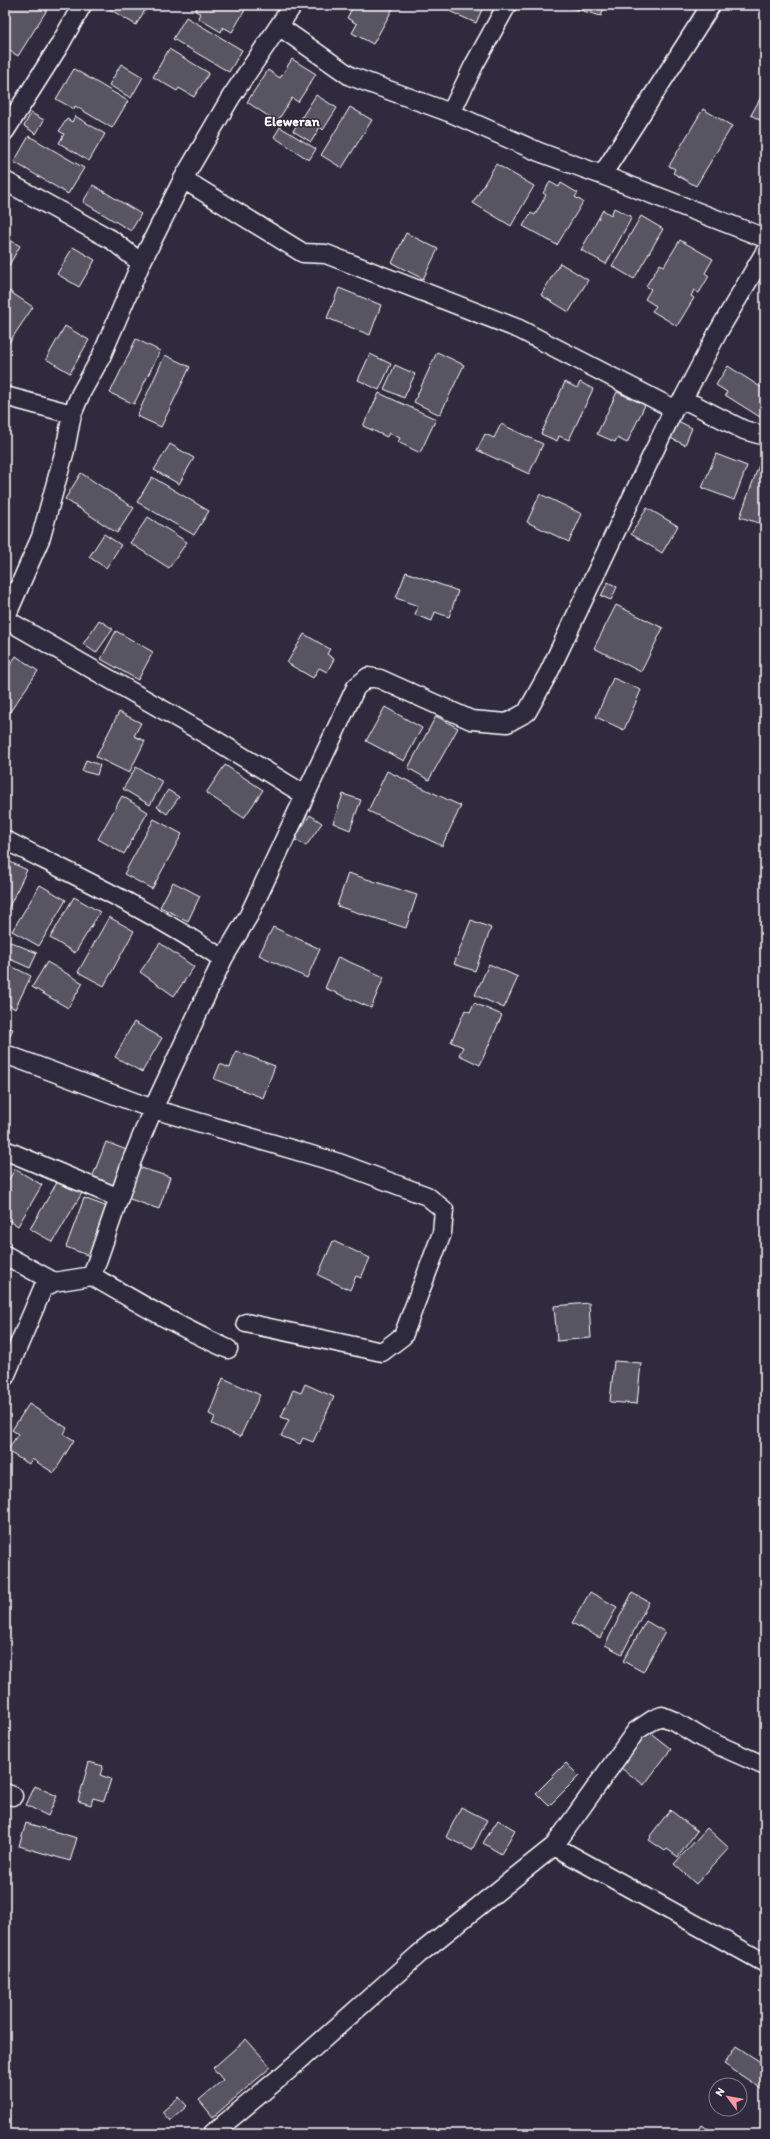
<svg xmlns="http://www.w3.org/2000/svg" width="770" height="2139" viewBox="0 0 770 2139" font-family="Itim,sans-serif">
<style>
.building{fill:#595564;stroke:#fff}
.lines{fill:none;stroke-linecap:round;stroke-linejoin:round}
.street-casing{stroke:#fff;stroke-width:21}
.street{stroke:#2f2a3d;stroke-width:18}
.labels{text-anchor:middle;stroke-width:3;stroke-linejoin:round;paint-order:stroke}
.quarter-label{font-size:14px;font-weight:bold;fill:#fff;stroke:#2f2a3d}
</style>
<rect width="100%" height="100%" fill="#2f2a3d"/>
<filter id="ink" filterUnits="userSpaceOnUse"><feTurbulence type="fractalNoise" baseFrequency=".025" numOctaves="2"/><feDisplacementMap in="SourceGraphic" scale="8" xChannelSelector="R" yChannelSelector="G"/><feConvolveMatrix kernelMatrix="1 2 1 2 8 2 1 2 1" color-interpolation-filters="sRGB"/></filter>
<g filter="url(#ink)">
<path class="building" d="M11,5H50L18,56L5,48V14Z
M110,5H148L136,25L108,8Z
M196,5H243L241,8L245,10L232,32L223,27L221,32L198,18L200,13L195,11L198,6Z
M354,5H395L373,44L352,33L357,24L347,18Z
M452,5H484L476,23L449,11Z
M562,5H605L601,16Z
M186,17L242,50L229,72L173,39Z
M169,49L209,73L194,97L179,88L177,91L153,77Z
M292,59L316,74L298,102L292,98L277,122L247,102L268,70L280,78Z
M121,64L143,77L131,98L109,85Z
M74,69L128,101L112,128L75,106L74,109L56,99Z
M765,90V123L751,115Z
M316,95L337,108L323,130L320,127L311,142L293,131Z
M350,107L372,120L342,168L321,155Z
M703,109L732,126L696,186L673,173L675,169L669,166Z
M31,113L44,120L36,134L24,126Z
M75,116L105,134L89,161L59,143L64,134L59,131L67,119L72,122Z
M280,127L316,149L309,160L274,137Z
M29,136L84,168L68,194L14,162Z
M496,164L534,186L511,226L473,203Z
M550,182L559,187L561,183L578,193L575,197L583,202L557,245L523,226L531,213L535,215L546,195L543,193Z
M93,185L141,214L131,231L83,202Z
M614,208L632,217L606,264L581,250L603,210L611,215Z
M641,216L663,229L634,279L612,266Z
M406,233L438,249L423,279L392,263Z
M5,237L20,246L5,272Z
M680,240L713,259L705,273L709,276L699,293L694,290L691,296L694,298L677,326L652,311L656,306L645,299L651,289L646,286L660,264L664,266Z
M73,247L95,260L79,287L57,274Z
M560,263L588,280L569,312L541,295Z
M339,288L381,305L370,335L327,318Z
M9,291L33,307L8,344L5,342V298Z
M65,326L89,340L70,373L46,359Z
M136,339L160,351L134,404L110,393Z
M437,352L464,365L440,415L414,402Z
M370,354L391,364L379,390L358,380Z
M165,355L190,367L161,427L137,416Z
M395,365L415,374L404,398L384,389Z
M728,366L765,390V409L760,417L725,395L727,392L716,385Z
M565,382L577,388L580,382L593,389L569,440L559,436L557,441L541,434Z
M617,392L645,405L627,443L617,438L615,442L597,434Z
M379,393L436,419L420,453L398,442L400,438L389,433L387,437L363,426Z
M676,420L692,428L685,445L668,437Z
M501,424L543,444L529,474L477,450L485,434L494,438Z
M170,444L194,458L179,484L154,470Z
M716,454L747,466L734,500L702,488Z
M763,454H765V525L740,517Z
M81,473L134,508L117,533L65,499Z
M152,477L209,511L194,535L137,502Z
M540,494L582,514L569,542L527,522Z
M647,508L678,526L662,553L631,534Z
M148,517L187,542L169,568L130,543Z
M104,534L121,545L106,568L89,557Z
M406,572L458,591L449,617L435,612L432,621L415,615L418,606L396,598Z
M608,582L617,587L611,600L601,596Z
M616,605L663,628L641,672L594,648Z
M99,620L113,629L96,653L83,644Z
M116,631L153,652L138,680L101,659Z
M304,634L330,649L327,654L334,659L327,672L319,668L313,678L287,663Z
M16,656L38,671L5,719V672Z
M613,678L641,690L624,730L596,717Z
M385,707L422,728L404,761L366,741Z
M119,712L141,723L134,736L145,741L129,773L96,757Z
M436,716L458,728L429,780L408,768Z
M86,760L100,765L97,775L82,771Z
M225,765L263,790L244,818L206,793Z
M136,767L163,782L150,805L123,789Z
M387,771L461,806L442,846L368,811Z
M168,790L179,797L167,814L157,807Z
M343,794L361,800L350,830L333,823Z
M122,796L148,812L124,854L98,839Z
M310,815L322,823L306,846L294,839Z
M154,819L182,834L152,889L124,874Z
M8,861L27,870L5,915V867Z
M348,873L417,895L406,928L337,906Z
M173,882L200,896L188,921L160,907Z
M40,885L66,900L39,946L12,931Z
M74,897L100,912L75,953L50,938Z
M109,917L134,931L104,986L78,972Z
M471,920L491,928L475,971L454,964Z
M273,927L320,949L307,978L259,955Z
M8,941L37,953L30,968L5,957V948Z
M160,943L194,967L174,996L140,972Z
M338,957L384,977L371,1008L325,988Z
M47,962L83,983L68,1008L32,987Z
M5,963L31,976L15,1009L5,1003Z
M489,964L518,977L504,1008L475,995Z
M474,1003L502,1015L480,1065L459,1055L463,1047L451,1042L465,1010L470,1012Z
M134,1022L162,1038L142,1072L115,1057Z
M5,1026L13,1029L7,1041L5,1040Z
M236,1051L275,1066L263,1098L214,1079L220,1064L230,1068Z
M106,1142L132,1152L118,1188L92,1178Z
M135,1166L170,1177L159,1209L124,1197Z
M15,1169L42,1185L18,1226L5,1218V1186Z
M59,1179L82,1193L53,1242L30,1229Z
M84,1198L113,1209L95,1258L66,1247Z
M333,1241L370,1258L361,1278L356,1276L350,1290L318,1275Z
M589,1303L591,1338L557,1341L554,1306Z
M614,1361L641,1363L637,1404L610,1402Z
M223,1378L260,1395L240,1437L212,1424L215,1417L209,1414Z
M305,1384L334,1397L313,1442L303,1438L300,1444L281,1436L289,1420L281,1417L293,1390L301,1393Z
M29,1404L67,1428L64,1434L74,1440L54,1473L32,1459L29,1464L7,1451L18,1434L12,1430Z
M590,1592L617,1607L600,1638L572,1623Z
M632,1593L649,1602L622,1654L605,1645Z
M646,1621L665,1632L643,1672L623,1661Z
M648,1731L671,1749L644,1785L621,1768Z
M89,1762L103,1766L100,1775L111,1779L104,1801L93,1798L91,1805L78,1801Z
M566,1763L579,1776L549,1806L536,1793Z
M35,1786L57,1796L48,1816L26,1805Z
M461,1807L487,1820L472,1850L446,1837Z
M670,1810L697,1831L678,1857L667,1849L665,1851L649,1840L651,1837L650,1836Z
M498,1820L515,1830L501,1854L483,1843Z
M26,1823L77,1838L70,1861L19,1846Z
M707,1828L729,1848L696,1884L674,1864Z
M246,2039L271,2067L213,2117L199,2100L223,2080L213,2068Z
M736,2046L765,2065V2091L724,2064Z
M179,2097L187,2106L170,2121L162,2112Z
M701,2124L717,2134H694Z"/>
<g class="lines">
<defs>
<path id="street" d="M280,27L350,76L451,113L539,152L602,175L765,238
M451,113L474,65L507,5
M5,131L59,46L82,5
M602,175L711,5
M183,179L303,253L326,254L519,329L674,409
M5,181L112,240L141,263
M5,396L72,414
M683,399L744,430L765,436
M5,619L41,537L65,450L72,414L81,393L101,357L141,263L183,179L231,97L293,5
M5,619L212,738L305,795
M5,840C78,877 155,913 223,959
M5,1054L153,1109L339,1163L427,1196L444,1210L442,1233L403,1336L382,1352L246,1323
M5,1150L119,1198
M5,1255L54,1282
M228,1349C181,1328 137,1302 92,1276L132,1160L153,1109L223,959L249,915L356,687L368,677L380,679L471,720L507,723L527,712L549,672L674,409L683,399L718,332L765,252
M5,1377L43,1288L54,1282L92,1276
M5,1793L13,1796
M554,1846L765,1963
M212,2134L283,2075L419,1954L554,1846L636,1731L654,1719L662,1716L674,1721L702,1738L765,1766"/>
</defs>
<use href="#street" class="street-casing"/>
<use href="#street" class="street"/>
</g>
</g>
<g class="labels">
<g class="quarter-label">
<text x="292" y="126">Eleweran</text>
</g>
</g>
<rect width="770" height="2139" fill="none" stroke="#2f2a3d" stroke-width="20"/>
<rect x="10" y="10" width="750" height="2119" fill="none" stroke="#fff" stroke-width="1.5" filter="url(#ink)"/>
<g transform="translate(728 2097) rotate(302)"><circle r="19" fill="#2f2a3d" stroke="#827f8b"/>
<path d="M0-3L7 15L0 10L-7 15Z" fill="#ff9aa2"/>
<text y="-6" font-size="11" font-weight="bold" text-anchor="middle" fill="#ffffff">N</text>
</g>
</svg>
